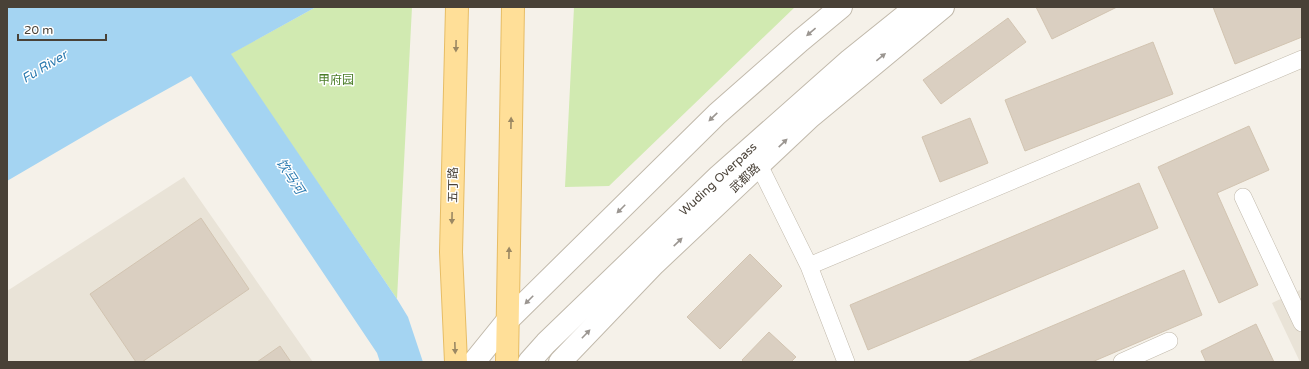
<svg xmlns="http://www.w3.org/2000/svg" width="1309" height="369" viewBox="0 0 1309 369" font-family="'Varela Round','Noto Sans SC',sans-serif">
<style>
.residential{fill:#e9e3d7}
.green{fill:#d1eab1}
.water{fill:#a4d4f2}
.building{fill:#dacfc1;stroke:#d2c4b1}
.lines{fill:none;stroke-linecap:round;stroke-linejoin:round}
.service-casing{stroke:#c1b9ab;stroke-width:18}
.minor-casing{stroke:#c1b9ab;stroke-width:24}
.tertiary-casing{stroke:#c1b9ab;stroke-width:24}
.primary-casing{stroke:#e7bd65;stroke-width:24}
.service{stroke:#fff;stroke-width:17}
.minor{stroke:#fff;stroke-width:22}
.tertiary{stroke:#fff;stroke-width:22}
.primary{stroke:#ffdf98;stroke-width:22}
.oneway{fill:#9b9691}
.oneway2{fill:#9b8863}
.labels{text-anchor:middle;stroke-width:3;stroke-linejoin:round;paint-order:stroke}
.park-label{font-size:12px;fill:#4a7d28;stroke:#fff}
.street-label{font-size:12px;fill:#494137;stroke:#fff}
.water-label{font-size:13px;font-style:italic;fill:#2b7ab0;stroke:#fff}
</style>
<rect width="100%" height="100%" fill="#f5f1e9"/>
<path class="residential" d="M184,177L313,362H7V291Z
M1302,289V362H1300L1272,303Z"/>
<path class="green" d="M316,7H412L397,299L230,54Z
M574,7H795L609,186L565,187Z"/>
<path class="water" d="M7,7H316L231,54L397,299L408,317L423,362H380L377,353L191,76L108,122L7,181Z"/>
<path class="building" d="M1036,7H1117L1052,39Z
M1213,7H1302V37L1235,64Z
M1008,18L1026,42L941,104L923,80Z
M1153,42L1173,94L1025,151L1005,100Z
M970,118L988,163L940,182L922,137Z
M1249,126L1269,170L1217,193L1258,285L1219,303L1158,167Z
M1139,183L1158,228L868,350L850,305Z
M201,218L249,289L142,362H136L90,294Z
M750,254L782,286L720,349L687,317Z
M1184,270L1202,315L1092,362H967Z
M1256,324L1274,362H1206L1201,351Z
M769,332L796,357L791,362H744L742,360Z
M280,346L291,362H257Z"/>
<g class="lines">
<defs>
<path id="service" d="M759,165L809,266L846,362
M1243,197L1302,323
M809,266L1302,59
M1122,362L1169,341"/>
<path id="minor" d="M474,362L508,320L717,114L800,41L841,7
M560,362L654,264L810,117L943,7"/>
<path id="tertiary" d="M529,362L546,343L719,176L850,60L916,7"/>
<path id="primary" d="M456,362L451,252L457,7
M507,362L513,7"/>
</defs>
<use href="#service" class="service-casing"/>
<use href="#minor" class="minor-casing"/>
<use href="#tertiary" class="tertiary-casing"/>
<use href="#primary" class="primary-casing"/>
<use href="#service" class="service"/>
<use href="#minor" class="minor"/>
<use href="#tertiary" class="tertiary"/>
<use href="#primary" class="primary"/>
</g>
<defs><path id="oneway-solid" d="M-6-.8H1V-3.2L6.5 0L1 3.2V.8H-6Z"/></defs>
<g class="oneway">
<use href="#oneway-solid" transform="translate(811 32) rotate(140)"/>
<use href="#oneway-solid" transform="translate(881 57) rotate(-39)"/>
<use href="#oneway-solid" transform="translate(713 117) rotate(136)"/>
<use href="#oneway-solid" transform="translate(783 143) rotate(-44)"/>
<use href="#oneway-solid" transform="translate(621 209) rotate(135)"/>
<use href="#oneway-solid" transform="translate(678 242) rotate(-44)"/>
<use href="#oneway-solid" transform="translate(529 300) rotate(135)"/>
<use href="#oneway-solid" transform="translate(586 334) rotate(-46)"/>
</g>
<g class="oneway2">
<use href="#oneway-solid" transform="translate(456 46) rotate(91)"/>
<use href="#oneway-solid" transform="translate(511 123) rotate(-89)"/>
<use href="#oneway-solid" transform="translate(452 218) rotate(91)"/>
<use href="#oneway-solid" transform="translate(509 253) rotate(-89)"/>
<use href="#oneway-solid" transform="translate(455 348) rotate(88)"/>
</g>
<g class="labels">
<g class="park-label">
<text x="336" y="84">甲府园</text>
</g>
<g class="street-label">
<text transform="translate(745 178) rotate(-43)" y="4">武都路</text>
<text transform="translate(718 179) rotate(-43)" y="4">Wuding Overpass</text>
<text transform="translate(453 185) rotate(-89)" y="4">五丁路</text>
</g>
<g class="water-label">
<text transform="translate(44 66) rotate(-31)" y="5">Fu River</text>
<text transform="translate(291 176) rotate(57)" y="5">饮马河</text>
</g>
</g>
<rect width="1309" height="369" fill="none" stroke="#494137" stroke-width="16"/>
<path d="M18 34v6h88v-6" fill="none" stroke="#494137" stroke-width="2"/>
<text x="24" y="34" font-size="12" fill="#494137" stroke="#ffffff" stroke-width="3" paint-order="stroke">20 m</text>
</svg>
